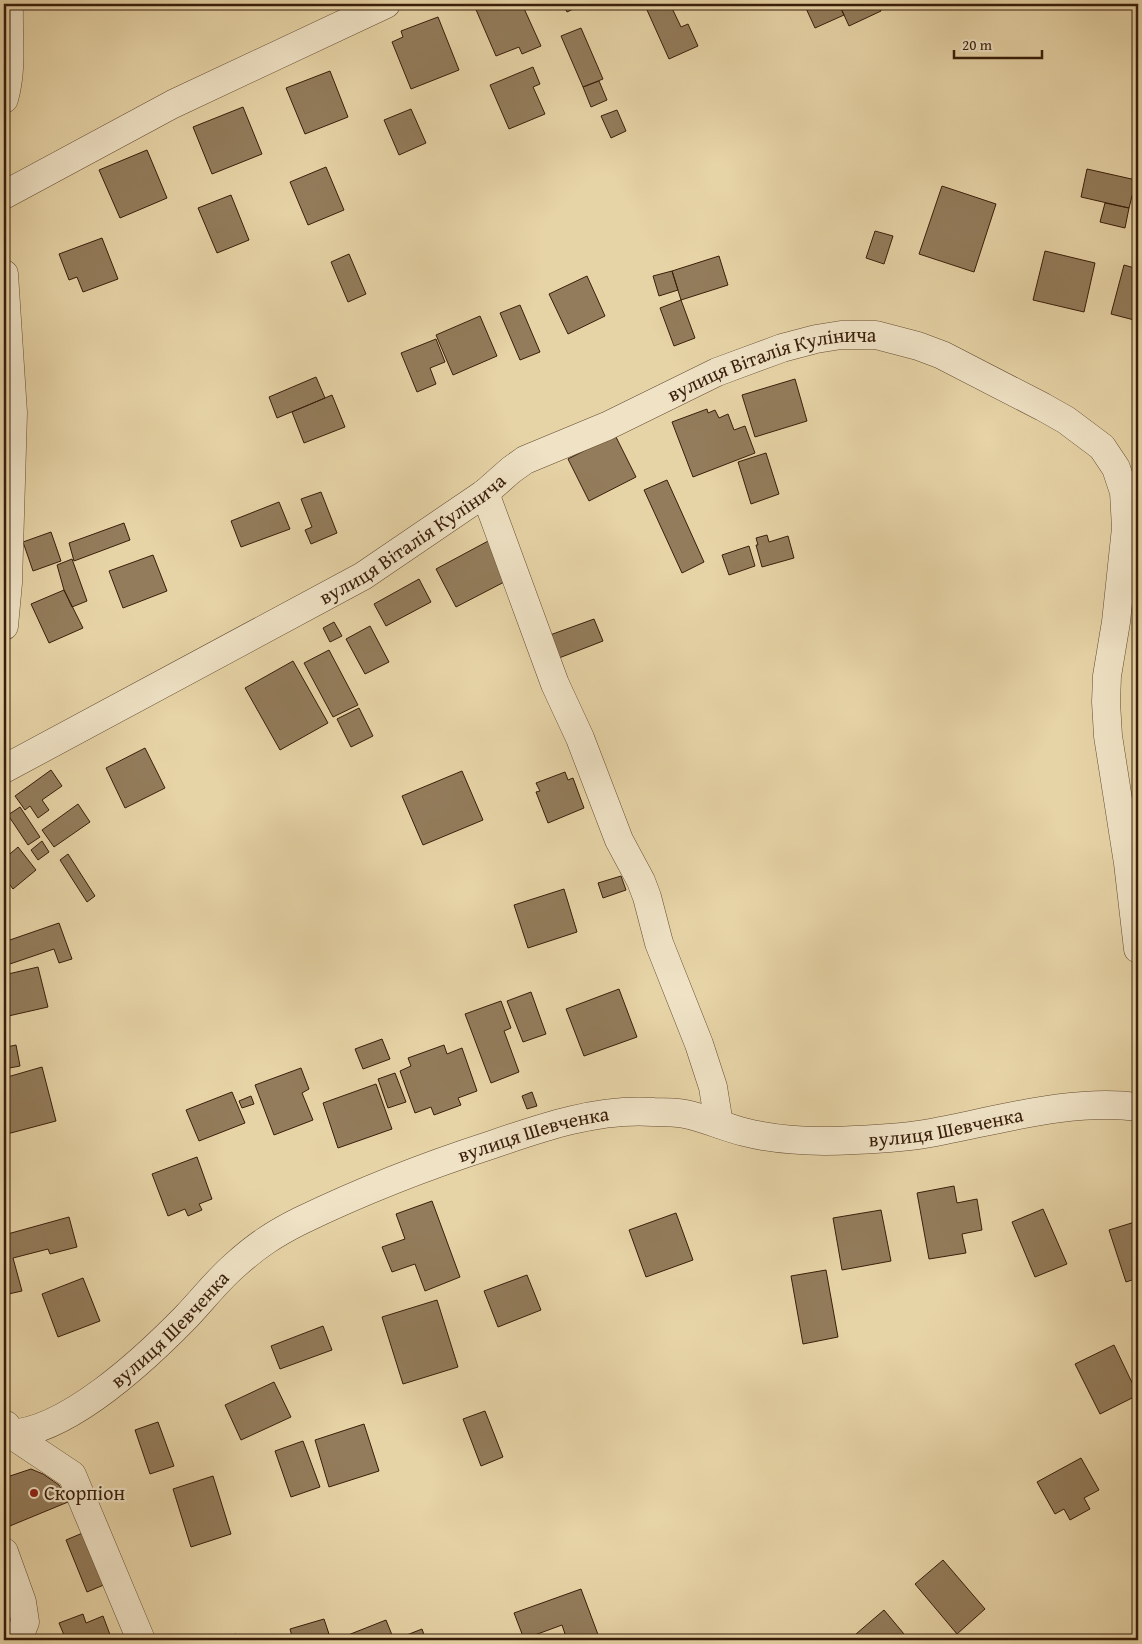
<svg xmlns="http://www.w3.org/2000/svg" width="1142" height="1644" viewBox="0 0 1142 1644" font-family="'Gentium Book Plus',serif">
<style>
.building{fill:#937c5b;stroke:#391e0a}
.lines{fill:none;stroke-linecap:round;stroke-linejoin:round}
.minor-casing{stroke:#644b31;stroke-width:29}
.minor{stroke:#efe2c5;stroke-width:28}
.poi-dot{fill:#8f2418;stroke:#efe2c5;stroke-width:2}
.labels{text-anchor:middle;stroke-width:4.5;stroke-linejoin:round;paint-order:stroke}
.street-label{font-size:20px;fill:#391e0a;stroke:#efe2c5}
.poi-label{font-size:20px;fill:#391e0a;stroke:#efe2c5;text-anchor:start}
</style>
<rect width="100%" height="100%" fill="#e6d3a6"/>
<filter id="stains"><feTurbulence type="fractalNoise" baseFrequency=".004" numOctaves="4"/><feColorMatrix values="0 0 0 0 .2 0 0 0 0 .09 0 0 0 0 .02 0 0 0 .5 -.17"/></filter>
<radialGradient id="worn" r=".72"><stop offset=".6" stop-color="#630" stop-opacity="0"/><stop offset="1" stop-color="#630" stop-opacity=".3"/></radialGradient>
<path class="building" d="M477,4H522L541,46L522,54L519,47L496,56L474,5Z
M563,4H584L567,12Z
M660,4H670L681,27L688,24L698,46L669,59L647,10Z
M804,4H839L844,15L815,28Z
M839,4H878L881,11L849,26Z
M438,17L459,70L411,89L392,42L403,37L401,31Z
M581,28L603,79L583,87L561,36Z
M533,67L540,84L533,87L545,114L509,129L490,85Z
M330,71L348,117L305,134L286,88Z
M599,81L607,100L591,107L583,87Z
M243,107L262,154L212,174L193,127Z
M411,109L426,143L399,155L384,120Z
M617,110L626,131L611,138L601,116Z
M147,150L167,198L120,218L99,170Z
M326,167L344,210L308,225L290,182Z
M1087,169L1136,180L1129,208L1081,197Z
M942,186L996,204L974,272L919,254Z
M231,195L249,240L217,253L198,208Z
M1105,203L1129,208L1125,228L1100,222Z
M875,231L893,236L884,264L866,258Z
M102,238L118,279L83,292L77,277L69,280L59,254Z
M1045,251L1095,263L1084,312L1033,300Z
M349,254L366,294L348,302L331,262Z
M719,256L728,285L681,300L672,271Z
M1124,265L1138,269V321L1111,314Z
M672,271L678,290L659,296L653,276Z
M587,276L605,316L568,334L549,294Z
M681,300L695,338L674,346L660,308Z
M520,305L540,352L520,360L500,313Z
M480,316L497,356L453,375L436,335Z
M436,339L445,362L430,368L436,384L417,392L401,353Z
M316,377L325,398L277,418L269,397Z
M795,379L807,421L755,437L742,395Z
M332,395L345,427L304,443L292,412Z
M707,409L708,413L715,410L719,418L728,414L734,430L745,426L755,453L693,477L672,422Z
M615,435L636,477L589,501L568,459Z
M766,453L779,494L751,504L738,462Z
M667,480L704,562L682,573L644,490Z
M321,492L337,533L311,544L305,530L312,527L301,499Z
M279,502L290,529L241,547L231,521Z
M124,523L130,540L74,561L69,543Z
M51,532L61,561L33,571L23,542Z
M767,535L769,542L788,536L794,558L762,567L756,545H758L756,538Z
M490,540L510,579L456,607L436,569Z
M749,546L755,566L729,575L722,555Z
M153,555L167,591L123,608L109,571Z
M72,559L87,601L72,607L64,590L57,565Z
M419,579L431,602L386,626L374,604Z
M64,590L83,628L49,643L31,604Z
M594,619L603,641L559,658L550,635Z
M334,622L342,636L330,642L323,628Z
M370,626L389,662L365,674L346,639Z
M329,650L358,705L333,717L304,663Z
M293,661L328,723L280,750L245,688Z
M359,708L373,736L351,747L337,719Z
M145,748L165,788L125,808L106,768Z
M51,770L62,786L42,800L49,810L38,818L30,806L25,810L15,796Z
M462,771L483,820L423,845L402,796Z
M565,772L568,780L573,778L584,808L548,823L536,792L540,791L536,783Z
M78,804L90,822L54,847L42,830Z
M20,807L40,837L28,845L8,815Z
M42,841L49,852L38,860L31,850Z
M18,847L36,870L13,889L4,877V859Z
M68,854L95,896L87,902L60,860Z
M621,876L626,890L603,898L598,883Z
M564,889L577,932L528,948L514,905Z
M59,923L72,959L59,963L54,949L4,966V942Z
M38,967L48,1007L4,1017V975Z
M619,989L637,1037L584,1056L566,1009Z
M531,992L546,1034L523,1042L507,1001Z
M501,1001L511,1028L504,1031L519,1072L491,1083L465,1014Z
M382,1039L390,1059L363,1069L355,1049Z
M6,1040L7,1047L16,1045L20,1066L4,1069V1041Z
M444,1045L447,1054L462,1048L477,1091L458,1098L461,1105L434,1115L431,1107L415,1113L400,1071L411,1066L408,1058Z
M42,1067L56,1121L7,1134L4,1121V1078Z
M301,1068L309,1089L302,1093L313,1120L274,1135L255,1085Z
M395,1073L406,1102L388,1108L378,1079Z
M376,1084L392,1129L338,1148L323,1103Z
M232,1092L245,1123L199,1141L186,1110Z
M532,1092L537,1106L527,1109L522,1096Z
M251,1096L254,1104L242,1108L239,1101Z
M197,1157L212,1199L199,1204L202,1210L188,1216L185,1209L168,1216L152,1174Z
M954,1186L957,1203L977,1199L982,1230L962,1234L966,1253L929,1259L917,1193Z
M432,1201L460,1277L425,1291L415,1264L392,1272L382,1247L405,1239L396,1214Z
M1043,1209L1067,1264L1035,1277L1012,1222Z
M881,1210L891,1261L842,1270L833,1218Z
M676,1213L693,1260L646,1277L629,1230Z
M69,1217L77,1247L50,1254L48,1249L13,1258L22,1291L4,1295V1235Z
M1138,1221V1278L1126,1282L1109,1230Z
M826,1270L838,1337L803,1344L791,1276Z
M527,1275L541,1310L498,1327L484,1291Z
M83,1278L100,1321L58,1337L42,1294Z
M437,1300L458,1367L403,1384L382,1317Z
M323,1326L332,1350L280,1369L271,1346Z
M1114,1345L1138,1395L1100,1414L1075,1364Z
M274,1382L291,1417L241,1440L225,1405Z
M485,1411L503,1457L481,1466L463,1419Z
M158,1422L174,1466L150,1474L135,1430Z
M364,1424L379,1471L329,1487L315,1440Z
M303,1441L320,1487L291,1497L275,1451Z
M1081,1458L1099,1490L1084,1498L1090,1509L1070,1520L1064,1509L1055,1514L1037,1482Z
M31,1469L43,1474L59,1485L68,1502L5,1528L4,1523V1478Z
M213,1476L231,1534L191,1547L173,1489Z
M85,1532L106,1584L87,1592L66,1540Z
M943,1560L985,1609L957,1634L915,1584Z
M581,1589L600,1640H567L562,1625L524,1639L514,1613Z
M884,1610L909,1640H849Z
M83,1614L86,1623L103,1616L112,1640H66L59,1623Z
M324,1619L331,1640H293L290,1629Z
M386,1620L394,1640L422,1629L426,1640H344L343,1637Z
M236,1634L238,1640H220Z"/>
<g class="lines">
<defs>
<g id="minor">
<path d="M4,99C13,68 8,36 9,4"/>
<path d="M4,195L173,104L386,4"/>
<path d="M4,274L13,413L8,583L4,626"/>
<path d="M485,493L555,684L580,738L619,840L641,881L647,897L659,943L699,1044L713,1087L719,1124"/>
<path id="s1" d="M4,769L363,576L485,493L511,470L525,460L607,426L717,372L782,348L816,339L841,335H876L918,346L942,355L1043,407L1066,420L1102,447L1116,468L1124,492L1126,528L1116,622L1107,676L1106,702L1108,736L1128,863L1138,949"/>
<path d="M6,1425L12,1435L72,1475L141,1640"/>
<path id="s2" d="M4,1434C64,1436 147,1357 187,1316C203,1299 217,1281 234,1266C256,1246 274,1234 300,1221C362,1191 426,1166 491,1145C543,1127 598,1108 654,1112C664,1112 675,1112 685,1114C705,1118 724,1127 744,1132C779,1141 820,1142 855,1140C882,1139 910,1137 936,1132C999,1120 1074,1098 1138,1107"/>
<path d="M4,1552L22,1602L25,1622L18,1640"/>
</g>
</defs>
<use href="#minor" class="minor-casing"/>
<use href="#minor" class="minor"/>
</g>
<circle class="poi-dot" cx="34" cy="1493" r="5"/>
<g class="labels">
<g class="street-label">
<text dy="7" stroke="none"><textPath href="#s1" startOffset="874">вулиця Віталія Кулінича</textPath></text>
<text dy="7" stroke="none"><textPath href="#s1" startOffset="469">вулиця Віталія Кулінича</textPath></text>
<text dy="7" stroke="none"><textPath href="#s2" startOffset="1041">вулиця Шевченка</textPath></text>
<text dy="7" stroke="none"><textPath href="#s2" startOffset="621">вулиця Шевченка</textPath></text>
<text dy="7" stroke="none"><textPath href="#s2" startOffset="201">вулиця Шевченка</textPath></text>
</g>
<g class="poi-label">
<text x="44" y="1500">Скорпіон</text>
</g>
</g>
<rect width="1142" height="1644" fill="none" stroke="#e6d3a6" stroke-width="20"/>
<rect x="5" y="5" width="1132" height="1634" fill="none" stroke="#391e0a" stroke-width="2.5"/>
<rect x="10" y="10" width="1122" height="1624" fill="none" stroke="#391e0a"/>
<path d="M954 50v8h88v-8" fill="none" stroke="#391e0a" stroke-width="2.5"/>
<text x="962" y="50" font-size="15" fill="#391e0a" stroke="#efe2c5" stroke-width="4" paint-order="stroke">20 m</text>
<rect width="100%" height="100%" filter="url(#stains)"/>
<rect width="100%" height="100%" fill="url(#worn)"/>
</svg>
